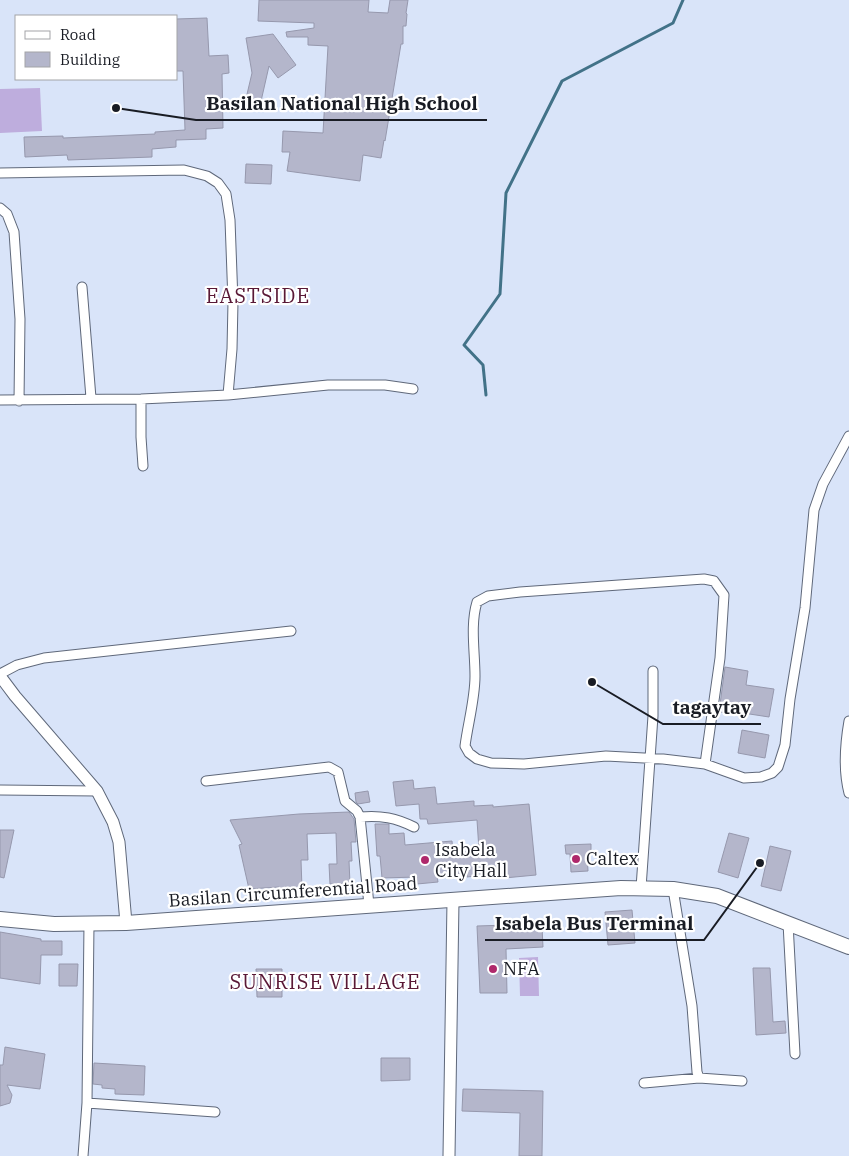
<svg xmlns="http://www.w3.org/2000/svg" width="849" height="1156" viewBox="0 0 849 1156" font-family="'IBM Plex Serif',serif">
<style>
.green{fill:#beaddd}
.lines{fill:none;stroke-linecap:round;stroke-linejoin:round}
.stream{stroke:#427288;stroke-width:3}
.building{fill:#b4b6cb;stroke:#9698ad}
.minor-casing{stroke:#5f687a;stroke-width:11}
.tertiary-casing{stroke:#5f687a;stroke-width:13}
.primary-casing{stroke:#5f687a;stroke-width:16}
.minor{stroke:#fff;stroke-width:9}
.tertiary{stroke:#fff;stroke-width:11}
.primary{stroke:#fff;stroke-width:14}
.poi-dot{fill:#af286b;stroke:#fff;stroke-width:2}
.labels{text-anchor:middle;stroke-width:4.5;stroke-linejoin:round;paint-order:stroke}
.poi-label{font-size:18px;fill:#191c24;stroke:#fff;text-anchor:start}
.street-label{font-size:18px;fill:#191c24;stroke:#fff}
.quarter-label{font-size:20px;letter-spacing:1px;fill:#591836;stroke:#fff}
.leader{fill:none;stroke:#191c24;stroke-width:2}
.callout-dot{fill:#191c24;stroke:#fff;stroke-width:2}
.callout-label{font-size:19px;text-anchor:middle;font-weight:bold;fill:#191c24;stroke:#fff;stroke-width:4.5;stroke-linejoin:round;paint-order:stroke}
</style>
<rect width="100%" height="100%" fill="#d9e4f9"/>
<path class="green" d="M40,88L42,131L0,133V89Z
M538,957L539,996H520L519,958Z"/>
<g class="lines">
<path class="stream" d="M486,395L483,365L464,345L500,294L506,193L562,81L673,23L683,0"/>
</g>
<path class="building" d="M259,0H369L368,12L388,13L390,0H408L406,13L407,14L406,26H403V44H401L385,141L384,140L381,158L363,155L360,181L287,171L290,152H282L283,131L323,133L328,46L308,45V37H287L286,32L314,28V23L258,21Z
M207,18L209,56L228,55L229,73L222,74L223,128L206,129V139L176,140V147L152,149V157L68,160L67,155L25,157L24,137L63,136V138L155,134V132L185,130L183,71H176V19Z
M273,34L296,65L278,78L269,66L259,110L244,107L252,73L246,38Z
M246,164L272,165L271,184L245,183Z
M725,667L748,671L746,685L774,689L769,717L743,713V715L719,712Z
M742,730L769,735L765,758L738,753Z
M413,780L414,789L435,787L437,804L474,801V806L493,805V807L529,804L536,875L504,878L503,873L467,877V873L437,876L438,882L417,884V877L382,878L380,856H377L375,824H389V834L404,833L405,845L452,841L453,853L479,850L477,820L428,824L427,819H420L419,804L396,806L393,782Z
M368,791L370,802L358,804L356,802L355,793Z
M349,812L354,819L356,842H351L352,861H349L350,884H330L329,864H337L336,833L307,834L308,860H301L302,889L280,890L279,887L249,889L239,845L242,844L230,820L299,814Z
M0,830H14L4,878L0,877Z
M729,833L749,838L738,878L718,872Z
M591,844V853H587L588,871L571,872L570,854H566L565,845Z
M770,846L791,851L781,891L761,886Z
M632,910L635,943L608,945L605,912Z
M508,925V929L542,927L543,947L506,949L507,993H480L477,926Z
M0,932L41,939V941H62V955H41L40,984L0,978Z
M59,964H78L77,986H59Z
M753,968H770L773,1022L785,1021L786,1033L756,1035Z
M256,969H282V997H257Z
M5,1047L45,1054L40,1089L7,1085L12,1095L10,1103L0,1106V1065H3Z
M381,1058H410V1080L381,1081Z
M94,1063L145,1066L144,1095L115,1094V1089L102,1088V1085L93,1084Z
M463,1089L543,1091L542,1156H519L520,1113L462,1111Z"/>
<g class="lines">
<defs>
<path id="minor" d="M0,173L184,170L207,176L218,183L226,194L230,220L233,302L232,349L228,395
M0,208L7,214L14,232L20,319L19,401
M82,287L91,398
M141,399V437L143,466
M0,400L141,399L228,395L328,385H385L413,389
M0,674L17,665L44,658L291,631
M849,721C845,744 843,770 849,793
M705,764L720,658L724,595L714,581L704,579L520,592L488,596L477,602C470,625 475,652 475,676C475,699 468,723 465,746L469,753L477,759L491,763L524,764L606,756L663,759L705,764L744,778L761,777L772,773L778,767L785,745L790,699L805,608L814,510L823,484L849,436
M206,781L329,767L338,772L345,801L357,811L360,817L369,905
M0,790L97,791
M360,817C381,815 396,818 414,827
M641,888L653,716V671
M673,889L692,1006L697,1072L699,1078
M788,923L795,1054
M644,1083L699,1078L742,1081
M87,1103L215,1112
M83,1156L87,1103L89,924"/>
<path id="tertiary" d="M0,676L15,696L97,791L113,822L119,842L126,923
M449,1156L453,901"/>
<path id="primary" d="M0,919L54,924L126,923L621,888L673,889L717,896L849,947"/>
</defs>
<use href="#minor" class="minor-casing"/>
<use href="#tertiary" class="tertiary-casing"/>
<use href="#primary" class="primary-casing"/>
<use href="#minor" class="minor"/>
<use href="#tertiary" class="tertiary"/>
<use href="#primary" class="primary"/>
</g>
<g class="poi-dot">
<circle cx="576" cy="859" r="5"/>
<circle cx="425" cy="860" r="5"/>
<circle cx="493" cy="969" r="5"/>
</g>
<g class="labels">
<g class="poi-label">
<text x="435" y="856">Isabela<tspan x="435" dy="21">City Hall</tspan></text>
<text x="586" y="865">Caltex</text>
<text x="503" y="975">NFA</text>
</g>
<g class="street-label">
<text transform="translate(293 892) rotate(-4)" y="6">Basilan Circumferential Road</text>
</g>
<g class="quarter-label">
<text x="258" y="303">EASTSIDE</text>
<text x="325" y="989">SUNRISE VILLAGE</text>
</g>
</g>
<path class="leader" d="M116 108L196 120H487M592 682L663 724H761M760 863L704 940H485"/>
<g class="callout-dot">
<circle cx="116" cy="108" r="5"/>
<circle cx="592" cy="682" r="5"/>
<circle cx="760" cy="863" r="5"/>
</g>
<g class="callout-label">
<text x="342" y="110">Basilan National High School</text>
<text x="712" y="714">tagaytay</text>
<text x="594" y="930">Isabela Bus Terminal</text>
</g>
<rect x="15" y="15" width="162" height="65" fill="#ffffff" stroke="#a3a4a7"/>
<rect x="25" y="31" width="25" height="8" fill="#ffffff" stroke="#a3a4a7"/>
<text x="60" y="40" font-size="15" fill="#191c24">Road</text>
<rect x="25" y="52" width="25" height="15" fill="#b4b6cb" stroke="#a3a4a7"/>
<text x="60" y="65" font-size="15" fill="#191c24">Building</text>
</svg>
